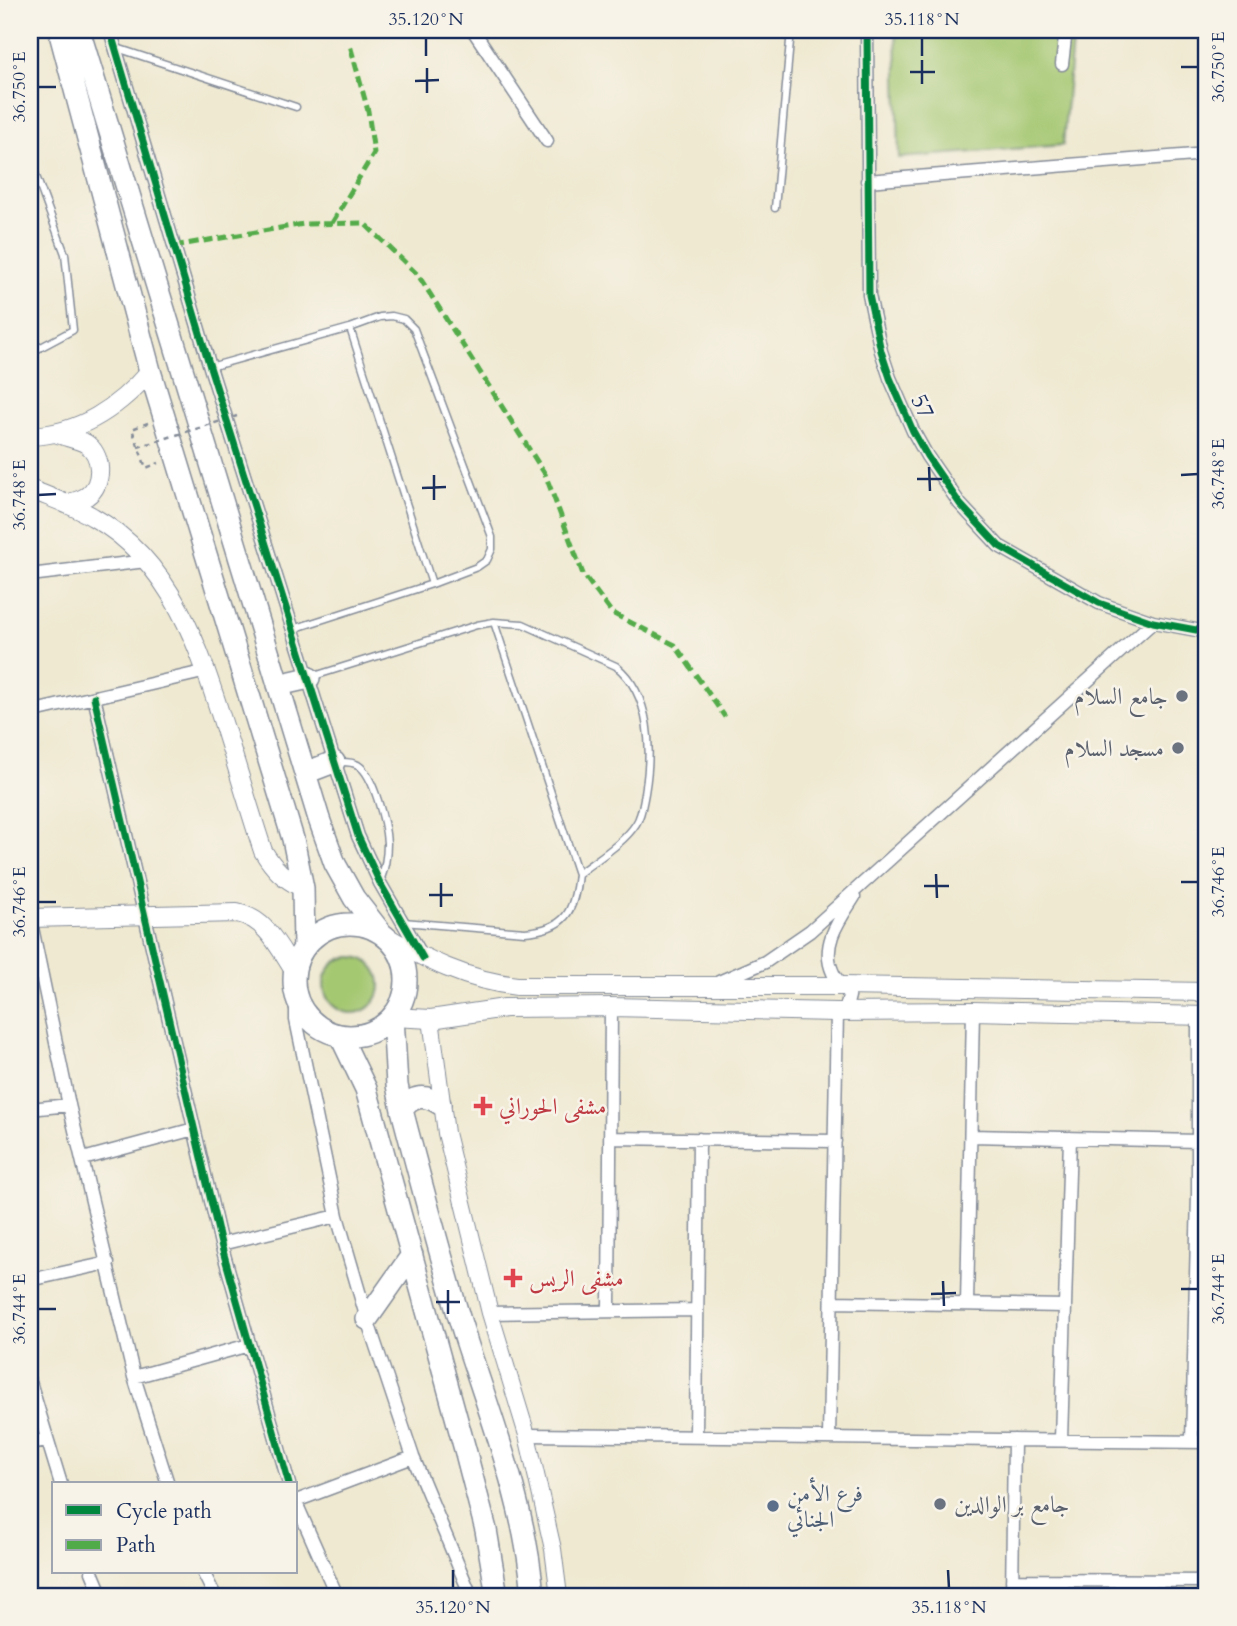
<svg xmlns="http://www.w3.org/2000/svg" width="1237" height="1626" viewBox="0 0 1237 1626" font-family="Cardo,Amiri,serif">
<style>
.green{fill:#a4c771;stroke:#607b68;stroke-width:2}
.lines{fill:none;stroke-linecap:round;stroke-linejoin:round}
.service-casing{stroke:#858c98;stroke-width:9}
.minor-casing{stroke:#858c98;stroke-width:15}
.tertiary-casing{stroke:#858c98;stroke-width:18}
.secondary-casing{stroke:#858c98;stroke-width:20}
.primary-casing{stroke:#858c98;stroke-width:24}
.path{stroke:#858c98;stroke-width:2.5;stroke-dasharray:5 5;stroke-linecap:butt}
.service{stroke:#fff;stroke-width:6}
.minor{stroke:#fff;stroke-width:12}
.tertiary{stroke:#fff;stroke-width:16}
.secondary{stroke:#fff;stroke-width:18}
.primary{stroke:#fff;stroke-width:21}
.path-bridge{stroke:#858c98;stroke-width:2.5;stroke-dasharray:5 5;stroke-linecap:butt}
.quiet{stroke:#52ab49;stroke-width:5;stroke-dasharray:10 5;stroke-linecap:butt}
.cycleway-casing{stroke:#f7f3e8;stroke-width:11}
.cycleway{stroke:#00873e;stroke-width:7}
.ticks{fill:none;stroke:#1b2f5e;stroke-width:2.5}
.worship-dot{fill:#6b7280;stroke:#f7f3e8;stroke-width:2.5}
.health-dot{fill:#e0444e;stroke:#f7f3e8;stroke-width:2.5}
.service-dot{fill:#5c6f8a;stroke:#f7f3e8;stroke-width:2.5}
.labels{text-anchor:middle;stroke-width:5;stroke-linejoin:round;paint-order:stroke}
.street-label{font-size:23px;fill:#1b2f5e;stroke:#f7f3e8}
.worship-label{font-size:23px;fill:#5b616d;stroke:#f7f3e8;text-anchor:end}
.health-label{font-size:23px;fill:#be3a42;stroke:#f7f3e8;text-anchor:start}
.service-label{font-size:23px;fill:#4e5e75;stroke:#f7f3e8;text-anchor:start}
.neatline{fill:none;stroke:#1b2f5e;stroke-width:2.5}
.ticks-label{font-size:18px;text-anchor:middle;fill:#1b2f5e}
</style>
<rect width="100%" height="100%" fill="#f7f3e8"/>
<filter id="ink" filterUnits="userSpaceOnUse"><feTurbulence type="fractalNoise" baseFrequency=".0143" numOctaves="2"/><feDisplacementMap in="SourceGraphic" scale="14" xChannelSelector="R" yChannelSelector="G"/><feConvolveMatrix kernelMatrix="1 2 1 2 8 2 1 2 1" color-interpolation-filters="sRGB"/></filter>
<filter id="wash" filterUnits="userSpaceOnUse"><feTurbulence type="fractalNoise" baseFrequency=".00686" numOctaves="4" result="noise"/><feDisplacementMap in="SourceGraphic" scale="28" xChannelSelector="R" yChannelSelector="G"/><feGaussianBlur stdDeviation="1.57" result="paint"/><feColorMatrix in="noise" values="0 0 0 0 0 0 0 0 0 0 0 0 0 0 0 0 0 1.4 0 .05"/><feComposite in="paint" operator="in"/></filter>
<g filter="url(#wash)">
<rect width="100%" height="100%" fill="#efe9d1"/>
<path class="green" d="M896,30H1073L1063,145L899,158Z
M324 985a28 28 0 1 1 56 0a28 28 0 1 1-56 0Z"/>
</g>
<g filter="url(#ink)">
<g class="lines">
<defs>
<path id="service" d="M117,48L296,107
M30,160L65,254L73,330L30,353
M775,208L791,30
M350,328L432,584
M210,367L350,328L380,317L392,316L404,319L414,329L492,537V549L487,560L477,567L432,584L293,629
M311,677L477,625L494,622L523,624L616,666C652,695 652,752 645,793C643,803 642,815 636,824C623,844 597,859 578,874
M336,762C343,762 351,761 358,765C374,775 386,825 387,843C387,856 385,869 380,881
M403,922L525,932C566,929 574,912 578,874L494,622"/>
<path id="minor" d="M110,30L210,367L358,836L380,883L421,954
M473,30L547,141
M867,30L869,295L881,351L890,378L913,431L927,456L960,504L999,546L1099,603L1153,622L1207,632
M1062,64L1066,30
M867,181L1207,154
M30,575L146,561
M94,697L221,1244L289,1484
M30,712L207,671
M30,918L69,1105L134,1377L168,1484
M719,982L765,962L810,931L1153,622
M296,996V1020L337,1216L367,1319L413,1457L471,1596
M30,1109L69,1105
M971,1136L1198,1141
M610,1138L835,1141
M83,1159L194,1129
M221,1244L337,1216
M30,1280L108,1263
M832,1302L1065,1306
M967,1304L973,1011
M609,1311L611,1007
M490,1313L697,1310
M134,1377L249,1345
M30,1382L61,1484
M527,1435L1207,1442
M696,1435L699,1139
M829,1438L837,1012L846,1008L849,996C846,987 837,982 833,973C820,945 839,920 854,897
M1061,1440L1070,1138
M1192,1442L1198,1194V1016
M30,1443L46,1440
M296,1501L413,1457
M296,1503L337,1596
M92,1572L102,1596
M203,1572L215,1596
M1012,1580L1207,1581
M1012,1596L1014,1440"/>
<path id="tertiary" d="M431,1019L446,1133L490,1313L527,1435L553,1549L559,1596"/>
<path id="secondary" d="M58,434C66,437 77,439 85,443C103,454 104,484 87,496C81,500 73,502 66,504
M30,436C80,434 118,408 150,371
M30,489C51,498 73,505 93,517C172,561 200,649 225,729C238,770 250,811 263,851C274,869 284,879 303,888
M30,918L237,913C267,919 279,948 295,972
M382,934C426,960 466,980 517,986H842L1207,992
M393,1017L431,1019L505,1008L611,1007L837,1012L973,1011L1207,1016"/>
<path id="primary" d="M59,30L150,371L293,839L303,888L304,948
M79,30L319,819L335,864L354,898L382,934
M278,685L309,678
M305,773L334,762
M294 980a56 56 0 1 1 112 0a56 56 0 1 1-112 0Z
M393,1017L397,1085L402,1110C422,1186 442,1264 466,1340C493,1423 526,1508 533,1596
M340,1035L366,1089L466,1453L486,1530L497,1596
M402,1110C412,1095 426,1094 440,1104
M367,1319L412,1255"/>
</defs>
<use href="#service" class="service-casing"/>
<use href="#minor" class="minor-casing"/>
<use href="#tertiary" class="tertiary-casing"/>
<use href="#secondary" class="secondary-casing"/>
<use href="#primary" class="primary-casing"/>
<path class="path" d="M148,423L132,429L146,468L159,463"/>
<use href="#service" class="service"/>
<use href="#minor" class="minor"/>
<use href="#tertiary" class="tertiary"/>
<use href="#secondary" class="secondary"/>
<use href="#primary" class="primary"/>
<path class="path-bridge" d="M138,447L237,416"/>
<path class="quiet" d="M332,223L374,153L368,111L350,45
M174,246L304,224L364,223L418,275L545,474L583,574L612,613L675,645L725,717"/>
<defs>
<path id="cycleway" d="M110,30L210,367L358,836L380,883L423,958
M867,30L869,295L881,351L890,378L913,431L927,456L960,504L999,546L1099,603L1153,622L1207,632
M94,697L221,1244L289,1484"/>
</defs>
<use href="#cycleway" class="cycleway-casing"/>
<use href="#cycleway" class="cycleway"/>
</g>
</g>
<path class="ticks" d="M426,38V56M922,38V56M922,60V84M1181,67H1198M427,68V93M910,72H935M415,81L439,80M38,87H56M929,467L930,491M434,475V500M1181,475L1198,474M917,479H942M422,488L446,487M38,495L56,494M936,874L937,898M1181,882H1198M441,883V907M924,886H949M429,895H453M38,902H56M943,1281L944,1306M1181,1289H1198M448,1290V1314M931,1294L956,1293M436,1302H460M38,1309H56M453,1570V1588M948,1570L949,1588"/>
<g class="worship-dot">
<circle cx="1182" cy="696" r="7"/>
<circle cx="1178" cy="748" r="7"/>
<circle cx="940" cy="1504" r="7"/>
</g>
<g class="health-dot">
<path d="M479.5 1095.5h7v7h7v7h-7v7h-7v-7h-7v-7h7z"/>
<path d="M509.5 1267.5h7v7h7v7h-7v7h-7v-7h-7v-7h7z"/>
</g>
<circle class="service-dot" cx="773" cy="1506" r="7"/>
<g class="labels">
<g class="street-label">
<text transform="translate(923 406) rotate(65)" y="8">57</text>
</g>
<g class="worship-label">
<text x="1168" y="704">جامع السلام</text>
<text x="1164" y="756">مسجد السلام</text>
<text x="954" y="1512" text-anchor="start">جامع بر الوالدين</text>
</g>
<g class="health-label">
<text x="499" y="1114">مشفى الحوراني</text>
<text x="529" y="1286">مشفى الريس</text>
</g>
<g class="service-label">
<text x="787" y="1501">فرع الأمن<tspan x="787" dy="26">الجنائي</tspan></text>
</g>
</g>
<rect width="1237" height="1626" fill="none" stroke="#f7f3e8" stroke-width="77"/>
<rect x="52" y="1482" width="245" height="91" fill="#f7f3e8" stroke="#9fa5b1" stroke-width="2"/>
<rect x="66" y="1505" width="35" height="10" fill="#00873e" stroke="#9fa5b1" stroke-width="2"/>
<text x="116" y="1518" font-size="21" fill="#1b2f5e">Cycle path</text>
<rect x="66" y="1540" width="35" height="10" fill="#52ab49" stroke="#9fa5b1" stroke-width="2"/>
<text x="116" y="1552" font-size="21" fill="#1b2f5e">Path</text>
<rect x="38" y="38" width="1160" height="1550" class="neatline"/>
<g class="ticks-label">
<text x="426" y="25">35.120°N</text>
<text x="922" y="25">35.118°N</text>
<text transform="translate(1218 67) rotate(-90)" y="6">36.750°E</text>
<text transform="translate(19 87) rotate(-90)" y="6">36.750°E</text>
<text transform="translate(1218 474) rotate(-90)" y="6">36.748°E</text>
<text transform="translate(19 495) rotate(-90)" y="6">36.748°E</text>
<text transform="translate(1218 882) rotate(-90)" y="6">36.746°E</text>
<text transform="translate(19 902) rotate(-90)" y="6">36.746°E</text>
<text transform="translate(1218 1289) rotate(-90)" y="6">36.744°E</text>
<text transform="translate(19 1309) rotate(-90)" y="6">36.744°E</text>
<text x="453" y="1613">35.120°N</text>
<text x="949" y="1613">35.118°N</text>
</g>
</svg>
